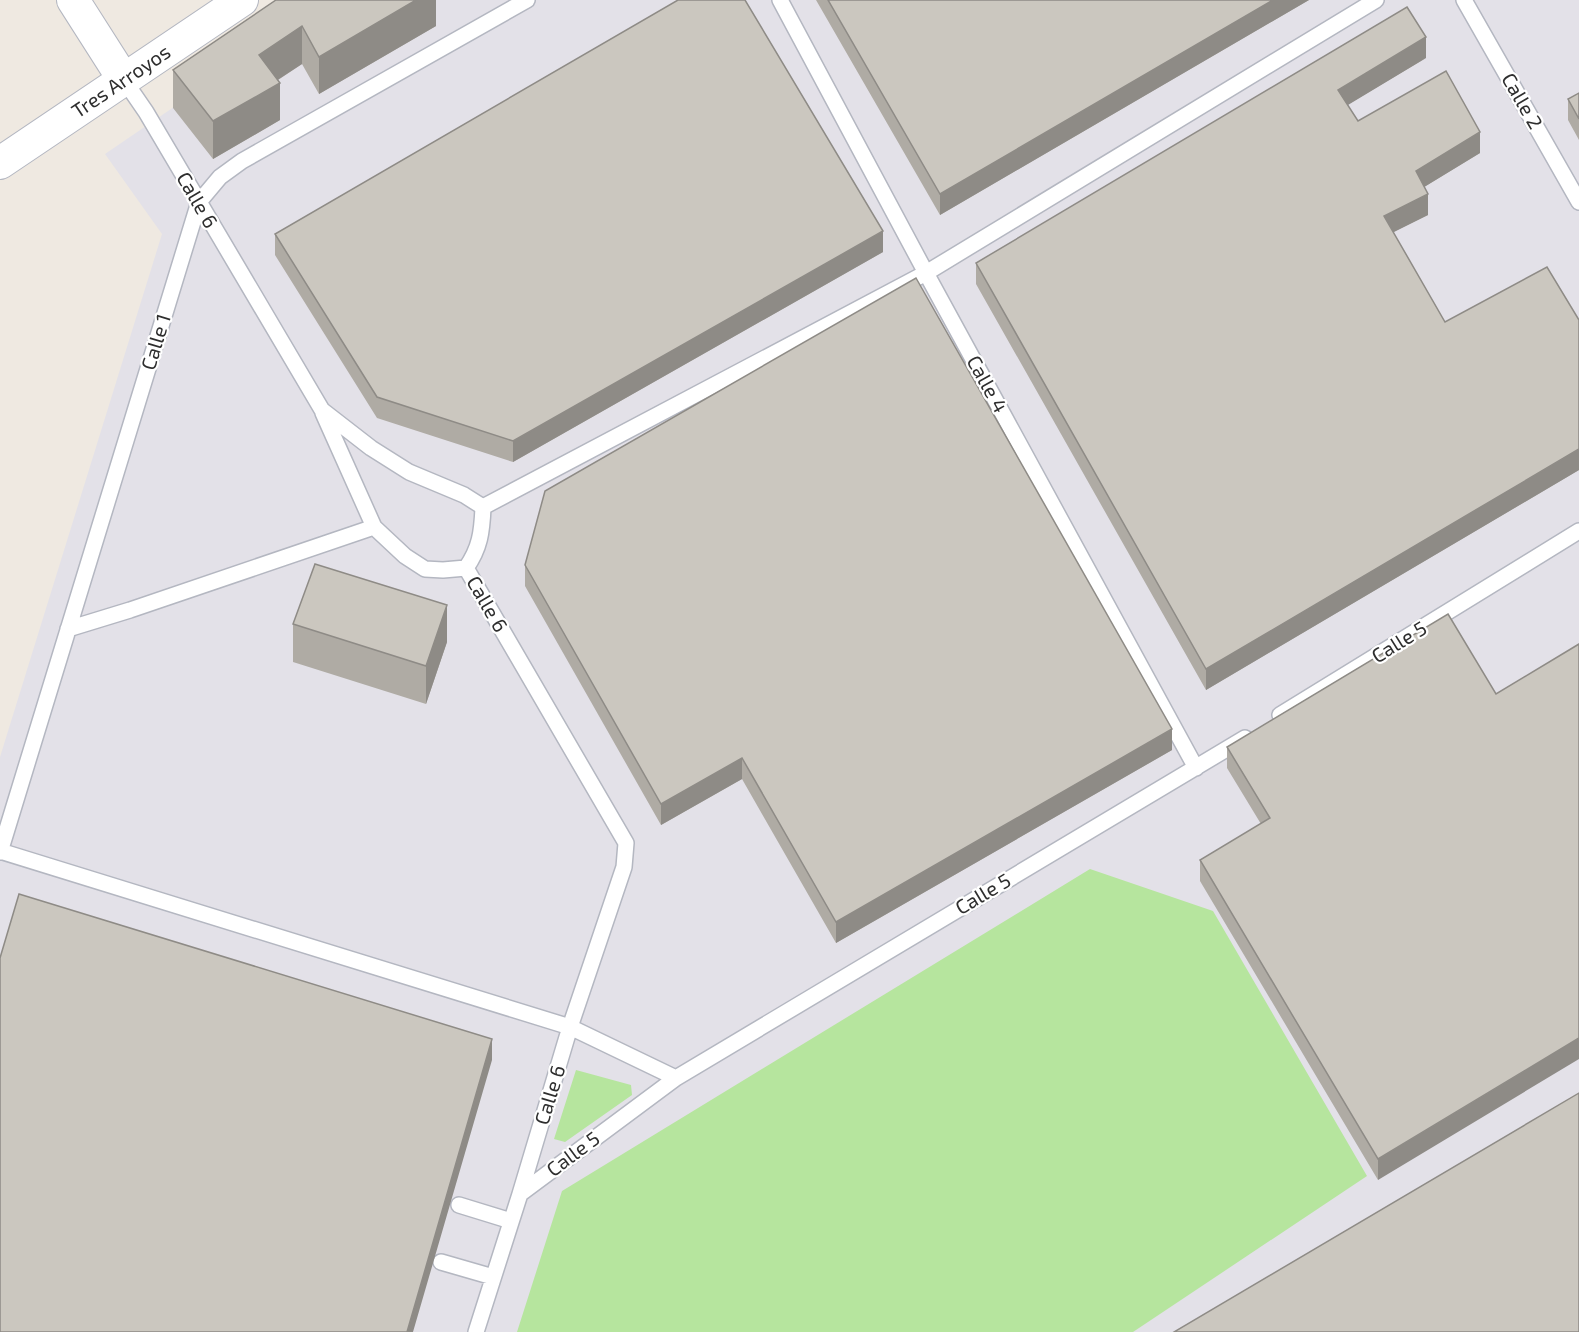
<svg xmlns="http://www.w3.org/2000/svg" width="1579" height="1332" viewBox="0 0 1579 1332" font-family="'Exo 2',sans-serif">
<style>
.industrial{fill:#e3e1e8}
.green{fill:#b6e59e}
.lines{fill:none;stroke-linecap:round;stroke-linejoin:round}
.lane-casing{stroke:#b4b7c1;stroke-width:18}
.street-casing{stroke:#b4b7c1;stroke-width:34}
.lane{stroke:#fff;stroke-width:15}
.street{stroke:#fff;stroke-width:32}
.wall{fill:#afaba4}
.shaded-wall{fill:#8e8b86}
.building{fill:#cbc7bf;stroke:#8e8b86;stroke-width:1.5}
.labels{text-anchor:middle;stroke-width:4.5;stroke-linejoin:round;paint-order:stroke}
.street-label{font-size:20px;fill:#2e2e2e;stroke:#fff}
</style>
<rect width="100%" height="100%" fill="#efe9e1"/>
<path class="industrial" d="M331,0H1579V1118L1217,1332H0V757L162,234L105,154Z"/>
<path class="green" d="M1090,869L1213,911L1367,1176L1133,1332H517L562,1191Z
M576,1070L631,1085L632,1095L565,1142L554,1139Z"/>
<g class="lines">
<defs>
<path id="lane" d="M780,0L926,273L1196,768
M1464,0L1579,202
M124,80L146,112L322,410L371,448L409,472L464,495L483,507C482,532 480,548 466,568L626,843L624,867L570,1027L520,1194
M323,413L374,527L405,556L425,569L443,570L466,568
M483,507L926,273L1376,0
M68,629L130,610L374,527
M1280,715L1579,531
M0,851L570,1027L676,1078
M0,852L199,202L220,177L242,161L527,0
M459,1205L511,1221
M441,1262L493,1277
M476,1332L520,1194L676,1078L1245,738"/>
<g id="street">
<path d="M73,0L124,80"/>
<path id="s1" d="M0,163L242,0"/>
</g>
</defs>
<use href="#lane" class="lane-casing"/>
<use href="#street" class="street-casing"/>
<use href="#lane" class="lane"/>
<use href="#street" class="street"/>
</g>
<path class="wall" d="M276,0H436V26L319,94L302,64L278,80L280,120L213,159L173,108V70Z
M816,0H1309L940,215Z
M1426,58L1347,105L1358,121L1480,153L1424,187L1428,215L1393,232L1445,322L1579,320V470L1206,690L976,284V263Z
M1579,93V140L1568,120V99Z
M275,234L883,252L513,462L377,418L275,255Z
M525,565L1172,750L836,943L742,779L661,825L525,586Z
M1448,614L1378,1180L1200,881V860L1261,824L1227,768V747Z
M293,624L447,642L426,704L293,662Z"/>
<path class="shaded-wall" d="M416,0H436V26L319,94V57Z
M1273,0H1309L940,215V194Z
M302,26V64L259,92V55Z
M1426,37V58L1338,111V90Z
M280,83V120L213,159V121Z
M1480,132V153L1416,192V171Z
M1428,194V215L1384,237V216Z
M883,231V252L513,462V441Z
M1579,449V470L1206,690V669Z
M447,605V642L426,704V666Z
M1172,729V750L836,943V922Z
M742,758V779L661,825V804Z
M1579,1038V1059L1378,1180V1159Z
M492,1039V1060L413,1332H407Z"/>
<path class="building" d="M276,0H416L319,57L302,26L259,55L280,83L213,121L173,70Z
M678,0H745L883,231L513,441L377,397L275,234Z
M828,0H1273L940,194Z
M1407,7L1426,37L1338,90L1358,121L1446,71L1480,132L1416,171L1428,194L1384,216L1445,322L1547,267L1579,320V449L1206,669L976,263Z
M1579,93V119L1568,99Z
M916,278L1172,729L836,922L742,758L661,804L525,565L545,491Z
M315,564L447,605L426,666L293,624Z
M1448,614L1496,694L1579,644V1038L1378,1159L1200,860L1270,818L1227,747Z
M19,894L492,1039L407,1332H0V958Z
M1579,1093V1332H1174Z"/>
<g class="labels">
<g class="street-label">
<text dy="7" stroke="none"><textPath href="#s1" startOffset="146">Tres Arroyos</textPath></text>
<text transform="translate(1522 101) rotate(60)" y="7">Calle 2</text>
<text transform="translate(197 200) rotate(60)" y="7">Calle 6</text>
<text transform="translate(156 342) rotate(-73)" y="7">Calle 1</text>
<text transform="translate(987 384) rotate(61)" y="7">Calle 4</text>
<text transform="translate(487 604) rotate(60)" y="7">Calle 6</text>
<text transform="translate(1399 642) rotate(-32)" y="7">Calle 5</text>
<text transform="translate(983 894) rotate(-31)" y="7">Calle 5</text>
<text transform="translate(550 1095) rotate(-73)" y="7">Calle 6</text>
<text transform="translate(573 1154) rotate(-37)" y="7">Calle 5</text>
</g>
</g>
</svg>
